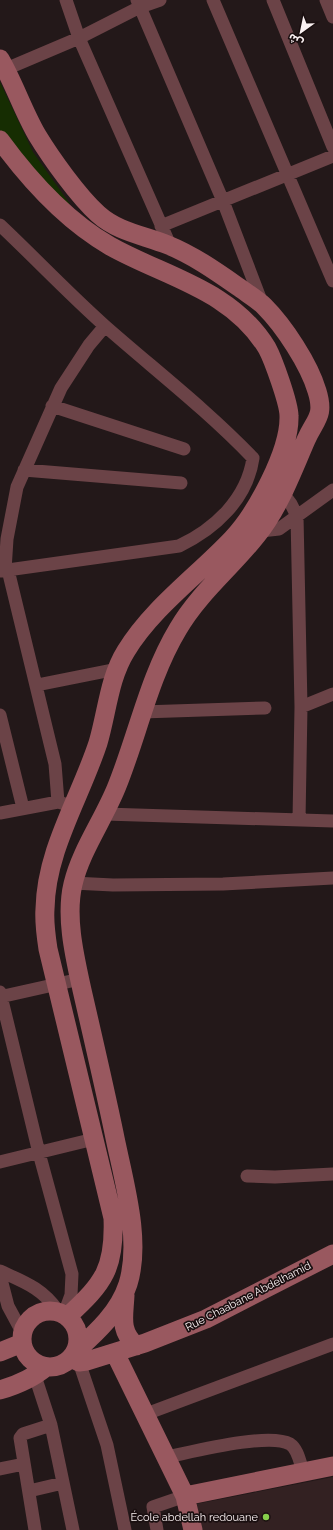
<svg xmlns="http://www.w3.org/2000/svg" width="333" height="1530" viewBox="0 0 333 1530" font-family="Raleway,'Noto Sans Arabic',sans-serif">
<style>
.built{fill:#332122}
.green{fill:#162d02}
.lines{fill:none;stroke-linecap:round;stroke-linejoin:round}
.street{stroke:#6b4347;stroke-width:13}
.secondary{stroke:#99585f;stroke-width:19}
.poi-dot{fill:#87cf4b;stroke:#1a0f10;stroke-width:1.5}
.labels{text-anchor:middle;stroke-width:3.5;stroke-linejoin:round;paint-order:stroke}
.street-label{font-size:11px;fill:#faf1f2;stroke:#1a0f10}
.poi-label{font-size:11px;fill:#faf1f2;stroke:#1a0f10;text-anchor:end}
</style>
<rect width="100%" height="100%" fill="#231819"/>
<path class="built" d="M333,1477V1530H202L196,1504Z"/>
<path class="green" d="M0,82L33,152L70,204L63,210L0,138Z"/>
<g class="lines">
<path class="street" d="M66,0L79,38L170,245
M137,0L223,201L262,303
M213,0L333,281
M273,0L333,147
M326,0L333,17
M6,69L79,38L140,7L160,0
M0,225C35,258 69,294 105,326C155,370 207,410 253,458C247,499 215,529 179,546L0,571
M161,226L333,156
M52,406L184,449
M24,470L181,483
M282,492L291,504L297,516L301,707L299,820
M261,531L279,529L333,490
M5,570L7,539L17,487L61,388L89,345L105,326
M8,570L55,764L58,802
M37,685L117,669
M301,707L333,694
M142,712L265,708
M0,715L23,808
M0,813L58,802L65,804
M105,814L333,821
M73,883L113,885L223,884L333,878
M0,992L39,1153L72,1274L71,1295L64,1314
M0,997L80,979
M0,1162L94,1139
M247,1176L275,1177L333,1174
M0,1271C24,1282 42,1288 58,1311
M0,1275L8,1306L22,1332
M79,1362L107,1445L125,1530
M35,1376L51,1425L73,1530
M146,1414L333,1344
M167,1457C192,1452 269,1432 290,1444C298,1449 300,1463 303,1471
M0,1469L24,1464
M29,1491L63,1483
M35,1530L20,1438L23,1434L51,1425
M157,1530L153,1507L185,1496"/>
<path class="secondary" d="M0,59C14,83 23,111 37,135C51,158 78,196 98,214C118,232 143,235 168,245C193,255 217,272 240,288C248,294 257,299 264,306C284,326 309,364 317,391C325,417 315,419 306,440C292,472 279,508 257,535C232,567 199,593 178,629C149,677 138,734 117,786C104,819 81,850 73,884C65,917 75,958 82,990C93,1038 104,1085 114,1133C123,1179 142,1239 128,1284C119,1312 97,1332 77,1350
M0,140C30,181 65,220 110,246C165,277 231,289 267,348C273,359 289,403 289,416C290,451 256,514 232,539C198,575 152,608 126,651C109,678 107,713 98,743C80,798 46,850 45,909C44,922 46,936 48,949L113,1218C115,1268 104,1283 68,1316
M125,1295C124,1317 119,1330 136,1346
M22 1339a28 28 0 1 1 56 0a28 28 0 1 1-56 0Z
M0,1352L22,1343
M115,1353L185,1496L193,1530
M71,1358L79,1362L87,1361L145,1343L206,1319L333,1254
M0,1390C17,1385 32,1379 46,1367
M185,1496L333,1466"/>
</g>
<circle class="poi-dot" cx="266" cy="1517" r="4"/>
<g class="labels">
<g class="street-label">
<text transform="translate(248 1296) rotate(-27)" y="4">Rue Chaabane Abdelhamid</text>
</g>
<g class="poi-label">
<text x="258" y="1521">École abdellah redouane</text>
</g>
</g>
<g transform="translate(301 32) rotate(213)" stroke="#1a0f10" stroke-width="3" paint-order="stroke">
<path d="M0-3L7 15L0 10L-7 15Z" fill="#faf1f2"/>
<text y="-6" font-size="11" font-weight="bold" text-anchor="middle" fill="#faf1f2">ش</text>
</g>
</svg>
